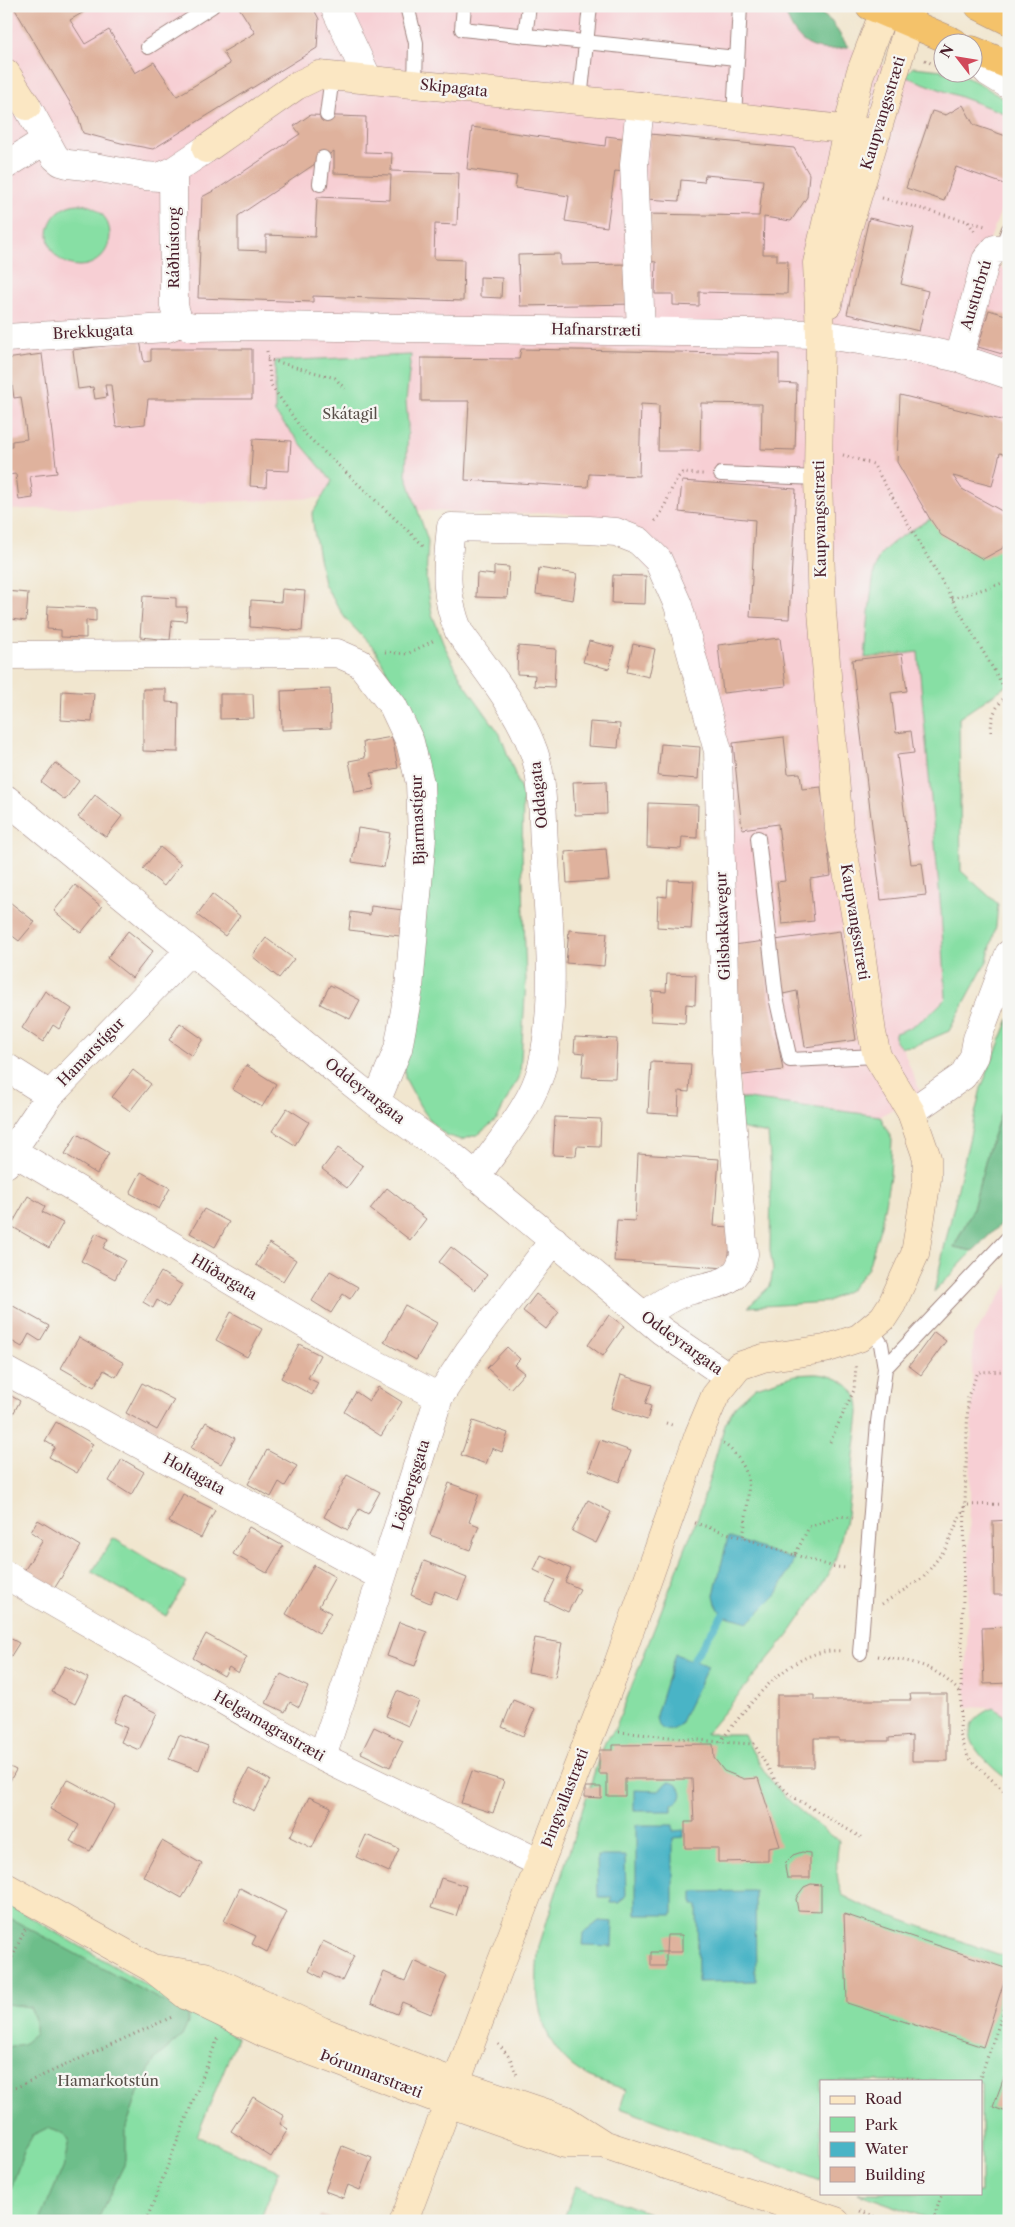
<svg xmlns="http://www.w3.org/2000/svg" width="1015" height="2227" viewBox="0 0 1015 2227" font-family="'Libre Caslon Text',serif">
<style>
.built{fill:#f7cfd4}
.green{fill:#87dfa4;stroke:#687f68}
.forest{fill:#6dbe8a;stroke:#5c6e5a}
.water{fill:#49b4c6;stroke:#4a6a78}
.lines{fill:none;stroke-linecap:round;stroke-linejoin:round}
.stream{stroke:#49b4c6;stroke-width:7}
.building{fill:#dfb29d;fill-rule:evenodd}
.lane-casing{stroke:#9e827d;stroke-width:16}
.street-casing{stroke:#9e827d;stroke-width:29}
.secondary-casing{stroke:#9e827d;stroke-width:29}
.highway-casing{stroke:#9e827d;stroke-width:29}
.path{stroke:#9e827d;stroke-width:3;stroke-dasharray:1 4;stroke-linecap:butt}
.lane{stroke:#fff;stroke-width:14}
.street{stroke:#fff;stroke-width:28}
.secondary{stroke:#fbe7c3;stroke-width:28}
.highway{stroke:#f4c26a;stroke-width:28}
.labels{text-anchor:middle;stroke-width:4.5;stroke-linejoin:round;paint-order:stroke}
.street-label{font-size:15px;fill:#4a1f2b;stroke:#f6f6f2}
.park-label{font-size:15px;fill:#594f49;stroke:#f6f6f2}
</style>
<rect width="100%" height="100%" fill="#f6f6f2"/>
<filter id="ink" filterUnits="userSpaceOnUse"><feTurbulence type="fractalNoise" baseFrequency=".02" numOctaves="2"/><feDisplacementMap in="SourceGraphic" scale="10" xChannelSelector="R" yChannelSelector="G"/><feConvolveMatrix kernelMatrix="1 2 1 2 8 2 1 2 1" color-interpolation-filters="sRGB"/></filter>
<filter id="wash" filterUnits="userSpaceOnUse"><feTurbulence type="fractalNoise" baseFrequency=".0096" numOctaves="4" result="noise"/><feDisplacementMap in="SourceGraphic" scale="20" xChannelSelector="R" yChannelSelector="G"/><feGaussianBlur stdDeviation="1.12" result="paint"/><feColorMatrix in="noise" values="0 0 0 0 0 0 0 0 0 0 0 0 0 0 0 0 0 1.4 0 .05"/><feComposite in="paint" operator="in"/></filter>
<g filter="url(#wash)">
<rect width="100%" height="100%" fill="#f1e6cf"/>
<path class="built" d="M6,6H773L786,14L791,29L833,50L848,47L904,76L1009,115V189L984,255L1009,273V539L941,535L930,519L891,544L879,557L873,587L865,658L918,652L941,911L946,999L932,1013L905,1031L895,1042L902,1047L921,1094L880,1116L740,1098L723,750L678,605L607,519L555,512L499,515L418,510L406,475L408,426L406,401L411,355L275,413L332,481L321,498L6,510Z
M1009,1283V1718L993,1708L966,1707L973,1336Z"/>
<path class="green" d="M913,67L942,70V72C967,73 990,89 1009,104V115L904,76Z
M48 235a31 31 0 1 1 62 0a31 31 0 1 1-62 0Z
M411,355L406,401L408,426L406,475L428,541L426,579L432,614L445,647L463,682L500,734L523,796L522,852L526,981L520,1074L497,1119L479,1134L461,1140L446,1135L432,1123L420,1106L405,1078L404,1058L429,852L393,683L376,651L345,618L324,584L314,531L312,514L332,481L275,413V361Z
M930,519L1009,539V684L959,718L961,871L998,904L996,926L987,961L949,1031L914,1046L902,1047L895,1042V1033C915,1028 932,1013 946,998L941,911L918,652L865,658C867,640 871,567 880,555C893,539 913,530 930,519Z
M1009,1019V1090L988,1151L973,1209L954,1247L973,1251L934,1292L981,1088Z
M740,1098L880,1116L892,1140L890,1176L881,1225L868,1268L851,1289L826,1302L748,1307L770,1286L773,1269L770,1250L771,1171L768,1134L740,1128Z
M814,1374C830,1374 850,1381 857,1398C859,1402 859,1409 859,1414L847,1515L835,1561L819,1590L789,1634L706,1734H744C767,1786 794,1808 839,1841C836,1861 835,1876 842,1895L866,1907L1009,1958V2221H936L857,2193H981V2081H821V2181L620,2108L626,2090C614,2085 601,2082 590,2077C539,2053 532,1995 539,1946L603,1745L615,1729L700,1511L725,1424L735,1406L756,1387L795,1375Z
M113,1538L186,1582L166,1616L92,1572Z
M993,1708L1009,1718V1781C986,1763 944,1728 993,1708Z
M6,1903L237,2038L197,2136L279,2171L260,2221H6Z
M576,2186L670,2221H563Z"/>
<path class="forest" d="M773,6H812L832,22L848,47C816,54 797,46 786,14Z
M1009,1090V1216L973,1251L954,1247L973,1209L988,1151Z
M6,1916L188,2015V2023L182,2036L155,2059L138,2093L126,2127V2161L97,2221H40L64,2165L69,2139L60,2133L47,2128L33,2135L25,2149L11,2188L6,2191V2047L23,2044L35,2034V2020L30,2007L6,2004Z"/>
<path class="water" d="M728,1537L794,1560L777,1594L749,1622L722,1615L716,1604L714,1595Z
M675,1654L708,1666L680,1724C670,1736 656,1730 656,1715Z
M667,1782C683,1782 688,1800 672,1805V1811H634V1790L659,1791Z
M636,1825H673V1831L684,1830V1837L673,1838V1915H636Z
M597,1856H625L626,1895L620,1903H611V1897H598Z
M755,1891L756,1981L698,1982L697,1905H693V1892Z
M599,1921L613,1922L612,1946L583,1945L584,1933Z"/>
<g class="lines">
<path class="stream" d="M693,1660L722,1615"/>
</g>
<g id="blocks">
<path class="building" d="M13,6H94L70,20L85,44L109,30L135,73L154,62L177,96L230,64L223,52L255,33L238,6H312L319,19L317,48L153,149L121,143L83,133L78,116Z
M135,6H159V10Z
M963,105L974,125L1009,137V170L1004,184L956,167L944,201L906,188L932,111L946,115Z
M310,115L366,117L365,152L392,153L391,171L459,173L457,225L435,224L434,259L464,260L463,301L313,296V302L198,298L202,197L219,188L300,134L294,126ZM334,151V173L391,175L390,200L317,197L315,237L266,235V251L238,250V216Z
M472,127L605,146L606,136L630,139L625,172L615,171L607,227L565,221L569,196L515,188L517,176L467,169Z
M650,134L794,148L809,174L807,197L791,221L764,217L763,254H777V261H788L787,294L699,292V306L673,305V294H655L656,262L645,261V214L759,216L763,180L705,175L704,182L681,180L679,201L645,199Z
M869,218L914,228L901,284L928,291L919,331L847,314Z
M560,254V265L634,264L635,304L520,306L518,255Z
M480,277L502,278L501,298L480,297Z
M989,310L1009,316V356L978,347Z
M140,341L144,362L151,361V349H252V399H148L145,424L116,427L111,385H105L107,397L95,399L93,387L78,389L73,350Z
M521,349L779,354V383L797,384L795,450L761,449L762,404L701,403L700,451H658L659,405L641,404L639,476L589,474L588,487L465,480L469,401H421V358L519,359Z
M42,354L57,473L30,476L33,498L19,500L16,474L6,475V447H12V441L27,439L21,397L14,398L11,377H6V359Z
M900,395L1009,422V455L1000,453L992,486L953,476L962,489L1009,515V539L1003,548L983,559L941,535L930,519L897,462Z
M253,439L291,441L289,471L267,470L266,487L250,486Z
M682,481L796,489L789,619L750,617L755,520L679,512Z
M494,566L509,567L507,598L476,597L477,573L494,575Z
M539,568L577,574L573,600L536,594Z
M613,575L646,576L645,604L612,603Z
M282,589L305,591L302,631L250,627L251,600L281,602Z
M6,591L28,593L26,621L11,619L10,639H6Z
M143,596L176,598V607H187L186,621L172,620L170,640L140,637Z
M48,606L96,608V621L86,620V638L61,637V630L47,629Z
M780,638L786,686L723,693L718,645Z
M589,641L614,647L609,669L583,662Z
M633,644L655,649L649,677L627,672Z
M518,646L556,649L554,687L534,686L535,675L517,674Z
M902,654L907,691L891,693L896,733L911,731L914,753L897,755L911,864L922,863L926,895L881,900L852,660Z
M143,689H166V702L179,703L178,752L143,751Z
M330,689L331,728L282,730L281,691Z
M62,691L94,693L92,722L61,720Z
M220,694H253L254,718L220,719Z
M590,722L620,724L618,748L588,746Z
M392,737L398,768L371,773L374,789L355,792L349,761L365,758L363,742Z
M784,737L788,774L800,773L802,789L821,787L831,876L810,879L814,921L782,924L777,882L785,881L778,824L742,829L733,743Z
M661,744L700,747L698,779L658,776Z
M55,763L79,781L65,800L41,782Z
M606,781L607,814L575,815L573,782Z
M95,795L122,816L106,837L78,817Z
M648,803L698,805L697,838L682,837L681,849L647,847Z
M358,828L390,833L384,867L352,862Z
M160,847L181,864L164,886L143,869Z
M606,849L609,880L567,883L565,852Z
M668,880L694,881L691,929L657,927L658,896L667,897Z
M75,885L102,907L81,933L54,911Z
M212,894L240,916L225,936L197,915Z
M6,899L35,922L19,941L6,931Z
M371,906L403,910L400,936L349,930L351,912L370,915Z
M569,930L607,933L604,966L566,963Z
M128,931L153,951L132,978L107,958Z
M840,931L856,1040L805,1047L797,991L783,994L775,940Z
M266,938L294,959L279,978L252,956Z
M765,941L768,989L783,1070L737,1076L734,945Z
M667,974L696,975L695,1005L686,1004L685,1023L651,1021L652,991L666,992Z
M330,985L360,1000L350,1019L320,1004Z
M45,991L72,1009L59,1029L53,1025L43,1042L22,1028Z
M180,1023L203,1039L192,1056L169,1040Z
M575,1037L617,1039L615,1078L582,1077L584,1053L574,1052Z
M651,1062L691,1064L689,1092L679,1091L678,1115L648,1113Z
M246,1065L276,1084L262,1107L232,1089Z
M133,1070L151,1084L130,1111L112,1097Z
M287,1108L309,1122L295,1145L272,1131Z
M555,1117L601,1119L600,1147L577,1146L576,1156L553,1155Z
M77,1134L109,1153L97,1174L65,1154Z
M338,1148L363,1166L347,1188L322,1169Z
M638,1154L719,1159L714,1226L731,1227L728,1268L614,1261L617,1220L635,1221Z
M141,1172L170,1188L159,1209L130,1193Z
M387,1188L426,1219L410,1240L370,1209Z
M28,1196L45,1206L42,1212L63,1223L49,1248L11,1226Z
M204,1209L229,1222L215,1247L190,1233Z
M96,1233L108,1239L103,1248L125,1260L115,1279L81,1261Z
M269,1243L296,1260L283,1281L256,1265Z
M451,1247L487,1275L475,1290L439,1262Z
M330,1271L358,1287L350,1299L343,1294L331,1313L312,1301Z
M161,1272L182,1285L168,1307L157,1300L153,1308L143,1302Z
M536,1294L559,1312L546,1329L523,1311Z
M6,1302L49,1326L40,1341L29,1334L22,1347L6,1338Z
M405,1305L437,1323L416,1360L384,1342Z
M231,1312L262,1329L247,1357L216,1340Z
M609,1315L624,1326L603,1356L588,1345Z
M934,1332L946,1341L921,1375L909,1366Z
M79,1337L124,1363L116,1377L104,1370L94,1387L61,1368Z
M299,1344L320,1355L308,1378L318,1383L312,1395L281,1378Z
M507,1347L520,1359L514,1365L524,1373L510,1389L487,1368Z
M621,1375L652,1385L645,1404L651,1406L647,1420L611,1408Z
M142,1383L174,1400L157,1430L126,1413Z
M378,1387L402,1402L381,1436L344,1412L356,1392L369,1401Z
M6,1393L20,1401L6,1427Z
M473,1421L508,1433L502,1452L492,1448L486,1464L461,1455Z
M56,1422L93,1444L77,1473L49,1457L55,1447L45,1441Z
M206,1422L235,1438L221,1464L191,1448Z
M600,1440L631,1451L619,1482L589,1470Z
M267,1450L297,1466L285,1486L279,1482L271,1497L248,1484Z
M122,1459L144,1472L131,1495L109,1481Z
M347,1475L380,1492L368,1514L359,1509L348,1530L324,1517Z
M449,1483L479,1494L469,1522L479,1526L470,1550L430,1535Z
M183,1494L215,1510L201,1538L169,1522Z
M588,1500L611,1512L596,1543L572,1531Z
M38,1520L81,1546L54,1589L24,1571L43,1540L31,1532Z
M1009,1520V1595H994L993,1521Z
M249,1527L283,1546L267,1573L233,1554Z
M541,1555L571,1569L565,1582L580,1589L568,1612L545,1601L555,1580L534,1570Z
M424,1561L467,1578L458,1600L435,1591L430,1603L411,1595Z
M314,1565L335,1577L319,1606L331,1613L319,1633L286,1614Z
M399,1622L427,1632L415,1666L387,1656Z
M1009,1627V1683L984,1684L982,1628Z
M206,1634L247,1657L238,1673L229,1667L224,1676L193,1658Z
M6,1636L19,1643L6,1664Z
M535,1638L562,1643L555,1677L528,1672Z
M65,1666L88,1678L75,1704L52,1692Z
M281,1674L308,1687L299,1707L290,1702L285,1712L266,1703Z
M397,1691L419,1701L408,1726L386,1716Z
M910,1694H947V1761H912V1736L889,1738V1741H839V1738H814V1767H777V1695H814V1700H911Z
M124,1697L157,1713L139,1750L121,1742L127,1728L113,1722Z
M513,1700L535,1709L523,1736L502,1727Z
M374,1727L403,1741L390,1767L361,1753Z
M179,1735L208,1746L199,1770L169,1759Z
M713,1744L714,1758L724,1771L744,1779L758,1778L780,1846L768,1848V1861L718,1862V1848H685V1822H694L692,1779H625V1796H607V1774H599V1750H613V1745Z
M6,1765L16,1770L6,1788Z
M249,1769L270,1780L254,1811L233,1800Z
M472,1771L504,1781L493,1813L461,1803Z
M67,1779L115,1805L90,1851L70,1841L79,1825L50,1809Z
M585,1787H601V1798L585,1797Z
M309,1797L331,1807L312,1848L290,1837Z
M366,1835L399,1849L389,1872L356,1857Z
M162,1841L202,1864L182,1898L143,1876Z
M802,1852L810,1853V1878H787L785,1867L786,1862L793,1855Z
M441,1878L466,1886L456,1916L431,1908Z
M811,1884L821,1885V1911L798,1910L796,1899L798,1895L804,1887Z
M240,1888L287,1912L267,1952L252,1944L256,1936L224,1921Z
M844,1914L1008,1969L983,2047L847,2003Z
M667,1935H682V1952H666Z
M323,1941L354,1956L342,1981L324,1972L322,1978L309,1971Z
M651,1952H666V1966H651Z
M414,1961L447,1976L431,2014L402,2002L397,2014L371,2003L384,1972L405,1981Z
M1009,2064V2113L993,2107Z
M253,2097L284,2116L280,2124L288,2129L271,2157L231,2131Z
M342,2146L372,2158L360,2190L348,2185L343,2198L325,2191Z
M321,2215L336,2221H319Z"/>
</g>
</g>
<g filter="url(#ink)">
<use href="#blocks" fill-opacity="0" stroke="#9e827d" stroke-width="1"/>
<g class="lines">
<defs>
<path id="lane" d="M407,6L416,43L415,84
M464,6L462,29L736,58
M525,36L529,6
M148,47L212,6
M580,100L590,6
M327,115L332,76
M734,117L740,6
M320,184L323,158
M1002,247L1009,229
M721,474L818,478
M758,838L776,997L790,1060L877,1056
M885,1368L1009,1237
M860,1653L878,1422L885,1368L881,1344L872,1330"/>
<path id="street" d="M334,6L368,79
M972,55L988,72L1009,85
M27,106L55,157L61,162L68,164L94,167L145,176L159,177L173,171L206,149
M640,106L634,165L641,331
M6,165L46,140
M173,171L174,306L179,323
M179,323L192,327L267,326L820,334L923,350L959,358L1009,375
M6,338L167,328L179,323
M959,358L986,260L995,249L1009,248
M6,655L337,653L360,663L393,706L410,742L420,783L422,837L409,988L398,1049L376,1102
M6,799L332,1067L376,1102L452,1156L662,1331L729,1377
M6,1067L50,1095
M911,1112L963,1076L974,1056L977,1039L1009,954
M12,1151L345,1348L439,1397
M6,1164L12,1151L50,1095L190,950
M476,1177C498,1144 533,1105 542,1067C558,996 548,916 544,844C542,813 544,776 532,747C516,705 485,668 459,632C443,592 447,568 451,527L589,530L616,532L639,541L658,560L678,605L718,751L726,1052L744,1254C737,1287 714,1283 688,1291C671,1296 657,1306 644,1316
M6,1371L382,1577
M6,1575L322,1757L540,1863
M322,1757L382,1577L439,1397L469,1351L554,1240"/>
<path id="secondary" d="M6,73L27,106
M206,149L296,86L319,75L640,106L877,133
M828,304L836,268L909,24L912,6
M6,1887L152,1968L187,1996L266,2034L448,2103L565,2144H603
M152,1968L205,1976L322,2031L456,2083L564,2119L603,2144L836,2221
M404,2221L501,1963L618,1664L699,1434L715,1396L739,1366L763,1358L825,1349L859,1338L883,1318L892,1304L915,1254L927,1179V1158L911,1112L877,1056L872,1033L857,923L839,829L822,611L818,478L820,334L817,263L860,74L886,6"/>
<path id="highway" d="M870,6L954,42
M979,6L1009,21
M972,50L1009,65"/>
</defs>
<use href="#lane" class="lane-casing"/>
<use href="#street" class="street-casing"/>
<use href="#secondary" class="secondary-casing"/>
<use href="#highway" class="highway-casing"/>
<path class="path" d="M925,60L942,69
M882,198L985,226
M968,222L976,233
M267,351L271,385L305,434L423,545
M267,359L335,378L345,389
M843,455L873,464L1008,694
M655,521C668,507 669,486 682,473L703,474
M952,599L1009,581
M385,652L407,654L435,640
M991,732C991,715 996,706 1008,694
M666,1423L675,1426
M830,1442L854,1390L856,1365
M723,1444C732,1448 744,1464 747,1475C751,1488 745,1523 743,1538L795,1555L809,1527L840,1516L853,1518
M1009,1504L965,1505L960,1734L968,1757L1009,1796
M695,1523L743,1538
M795,1555L834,1567L848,1568
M882,1604L923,1578L946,1548L965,1505L968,1396L978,1372L1009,1371
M878,1656C918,1663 931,1663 961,1693
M619,1732L720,1742L754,1744L775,1780L790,1795L862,1838
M720,1742C749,1705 790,1646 842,1651
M6,1971L26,1927
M498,2044L510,2058L518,2077
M887,2079L910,2078L918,2081
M979,2081L1009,1996
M6,2092L172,2017
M860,2211L888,2221
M146,2221L218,2037
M933,2221L942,2193"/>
<use href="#lane" class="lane"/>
<use href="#street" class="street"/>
<use href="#secondary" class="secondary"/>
<use href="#highway" class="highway"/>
</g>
</g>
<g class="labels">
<g class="street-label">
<text transform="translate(454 88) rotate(6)" y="5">Skipagata</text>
<text transform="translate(883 113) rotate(-73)" y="5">Kaupvangsstræti</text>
<text transform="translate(174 248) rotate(-90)" y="5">Ráðhústorg</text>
<text transform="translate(976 295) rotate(-73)" y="5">Austurbrú</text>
<text transform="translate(596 330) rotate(1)" y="5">Hafnarstræti</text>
<text transform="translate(93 332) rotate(-3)" y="5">Brekkugata</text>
<text transform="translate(820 519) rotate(-91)" y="5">Kaupvangsstræti</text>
<text transform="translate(539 795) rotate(-96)" y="5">Oddagata</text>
<text transform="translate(418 820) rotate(-92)" y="5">Bjarmastígur</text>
<text transform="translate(855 922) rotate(81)" y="5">Kaupvangsstræti</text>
<text transform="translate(723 926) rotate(-92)" y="5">Gilsbakkavegur</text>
<text transform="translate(91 1052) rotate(-46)" y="5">Hamarstígur</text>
<text transform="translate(365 1091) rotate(38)" y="5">Oddeyrargata</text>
<text transform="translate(224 1277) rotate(31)" y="5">Hlíðargata</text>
<text transform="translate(682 1343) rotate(36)" y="5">Oddeyrargata</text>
<text transform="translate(194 1474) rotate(29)" y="5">Holtagata</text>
<text transform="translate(411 1485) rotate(-73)" y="5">Lögbergsgata</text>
<text transform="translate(269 1726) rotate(30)" y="5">Helgamagrastræti</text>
<text transform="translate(565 1798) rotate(-69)" y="5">Þingvallastræti</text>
<text transform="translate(371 2074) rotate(21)" y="5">Þórunnarstræti</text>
</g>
<g class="park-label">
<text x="350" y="419">Skátagil</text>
<text x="108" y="2086">Hamarkotstún</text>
</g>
</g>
<rect width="1015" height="2227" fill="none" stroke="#f6f6f2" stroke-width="25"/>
<rect x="820" y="2080" width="162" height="115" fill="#f6f6f2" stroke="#b1a0a2"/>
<rect x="830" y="2096" width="25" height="8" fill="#fbe7c3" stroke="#b1a0a2"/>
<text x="865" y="2104" font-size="15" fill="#4a1f2b">Road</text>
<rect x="830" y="2117" width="25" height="15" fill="#87dfa4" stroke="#b1a0a2"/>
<text x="865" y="2130" font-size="15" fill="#4a1f2b">Park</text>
<rect x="830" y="2142" width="25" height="15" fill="#49b4c6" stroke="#b1a0a2"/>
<text x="865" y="2154" font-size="15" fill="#4a1f2b">Water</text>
<rect x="830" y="2167" width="25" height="15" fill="#dfb29d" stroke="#b1a0a2"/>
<text x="865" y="2180" font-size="15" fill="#4a1f2b">Building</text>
<g transform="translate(958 58) rotate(301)"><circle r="24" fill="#f6f6f2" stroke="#b1a0a2"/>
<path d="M0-4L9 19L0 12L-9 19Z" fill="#d1495b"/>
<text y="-8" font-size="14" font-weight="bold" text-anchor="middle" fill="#4a1f2b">N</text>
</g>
</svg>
